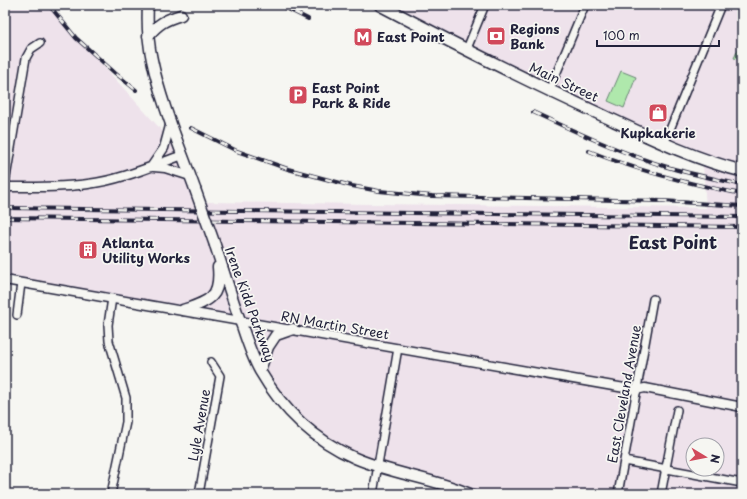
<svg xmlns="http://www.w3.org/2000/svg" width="747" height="499" viewBox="0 0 747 499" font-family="'Playpen Sans',sans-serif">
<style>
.built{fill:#eee2eb;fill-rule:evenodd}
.green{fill:#afe8ac;stroke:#688574}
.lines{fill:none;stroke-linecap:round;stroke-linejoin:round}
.minor-casing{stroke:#22223b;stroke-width:10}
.tertiary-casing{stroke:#22223b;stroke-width:11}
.secondary-casing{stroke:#22223b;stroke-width:13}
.primary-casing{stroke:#22223b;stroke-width:14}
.minor{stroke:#f6f6f2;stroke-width:7}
.tertiary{stroke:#f6f6f2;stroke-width:8}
.secondary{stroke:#f6f6f2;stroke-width:10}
.primary{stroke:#f6f6f2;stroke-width:11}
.rail-casing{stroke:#22223b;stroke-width:4}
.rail{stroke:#f6f6f2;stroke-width:2.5;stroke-dasharray:8;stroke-linecap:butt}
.secondary-bridge-casing{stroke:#22223b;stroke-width:13;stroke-linecap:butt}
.secondary-bridge{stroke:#f6f6f2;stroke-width:10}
.labels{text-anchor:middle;stroke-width:3.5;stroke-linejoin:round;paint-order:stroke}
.poi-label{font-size:13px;font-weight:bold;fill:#22223b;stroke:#f6f6f2;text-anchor:start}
.street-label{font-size:13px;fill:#22223b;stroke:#f6f6f2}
.district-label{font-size:17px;font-weight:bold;fill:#22223b;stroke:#f6f6f2}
</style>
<rect width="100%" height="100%" fill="#f6f6f2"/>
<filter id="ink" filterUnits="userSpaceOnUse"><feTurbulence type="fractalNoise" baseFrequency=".025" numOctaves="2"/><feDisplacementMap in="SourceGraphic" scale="8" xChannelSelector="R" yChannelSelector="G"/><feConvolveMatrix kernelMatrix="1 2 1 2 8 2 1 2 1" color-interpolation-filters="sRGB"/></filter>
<g filter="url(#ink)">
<path class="built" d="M5,5H48L185,156L204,202L706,208L703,165L376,5H742V494H470L380,466L320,439L269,387L243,318L5,280ZM693,445H717V469H693Z"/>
<path class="green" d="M742,41V60L734,58Z
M621,71L636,77L624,108L608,101Z"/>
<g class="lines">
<defs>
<path id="minor" d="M466,51L485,5
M549,91L585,5
M664,144L721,5
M5,184L26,58L31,49L40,43
M17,315L21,283
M624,461L742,483
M111,494L126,422V398L109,341L108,325L112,298
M199,494L220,376L211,362
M373,494L398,348
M618,494L653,299
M661,494L677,410"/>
<path id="tertiary" d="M151,167L164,148L171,122
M154,167L165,168L190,176
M5,187C33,187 61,188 88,184C121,180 152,166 183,155
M5,280C216,315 426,353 636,390L645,388L742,407"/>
<path id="secondary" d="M148,5C147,24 148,42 152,60C161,103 180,147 195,189
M148,36C159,23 165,20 181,15
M215,245C224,272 232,299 242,326C247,341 252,357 260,371C282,409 314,440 355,458C392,474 433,478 470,494
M183,310C209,301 221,298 218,267
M260,370L268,347L276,335L293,329"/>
<path id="primary" d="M380,5C454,44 528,81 604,116C649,137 694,159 742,171"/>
</defs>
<use href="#minor" class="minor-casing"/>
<use href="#tertiary" class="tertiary-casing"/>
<use href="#secondary" class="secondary-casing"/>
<use href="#primary" class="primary-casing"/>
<use href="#minor" class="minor"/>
<use href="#tertiary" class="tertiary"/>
<use href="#secondary" class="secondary"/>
<use href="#primary" class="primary"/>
<defs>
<path id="rail" d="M49,5L76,38L115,73L136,90
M280,5L308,19
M314,5L315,6
M533,112C576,132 619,152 664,166C690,174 716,179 742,185
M191,128L237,151L288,169L352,186L379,191L432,196L663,201L742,206
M589,151C638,171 689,184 742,194
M5,208L742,217
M5,218L742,227"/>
</defs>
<use href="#rail" class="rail-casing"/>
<use href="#rail" class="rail"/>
<defs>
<path id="secondary-bridge" d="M195,189L215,245"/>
</defs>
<use href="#secondary-bridge" class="secondary-bridge-casing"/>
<use href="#secondary-bridge" class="secondary-bridge"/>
</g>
</g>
<defs>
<symbol id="bank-square" viewBox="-11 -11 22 22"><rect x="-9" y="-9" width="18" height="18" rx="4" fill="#d1495b" stroke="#f6f6f2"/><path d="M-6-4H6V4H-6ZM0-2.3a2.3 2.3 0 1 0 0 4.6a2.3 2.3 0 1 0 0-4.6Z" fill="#fff"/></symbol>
<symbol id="metro-square" viewBox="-11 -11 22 22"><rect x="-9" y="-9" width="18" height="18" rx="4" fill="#d1495b" stroke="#f6f6f2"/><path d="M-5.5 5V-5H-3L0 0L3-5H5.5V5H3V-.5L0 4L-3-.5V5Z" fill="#fff"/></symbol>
<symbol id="parking-square" viewBox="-11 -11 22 22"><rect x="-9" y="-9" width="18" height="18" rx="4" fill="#d1495b" stroke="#f6f6f2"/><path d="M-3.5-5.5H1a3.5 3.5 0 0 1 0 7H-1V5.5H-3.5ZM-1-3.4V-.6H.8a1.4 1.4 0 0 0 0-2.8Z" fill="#fff"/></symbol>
<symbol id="shop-square" viewBox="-11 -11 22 22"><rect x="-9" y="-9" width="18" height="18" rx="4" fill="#d1495b" stroke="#f6f6f2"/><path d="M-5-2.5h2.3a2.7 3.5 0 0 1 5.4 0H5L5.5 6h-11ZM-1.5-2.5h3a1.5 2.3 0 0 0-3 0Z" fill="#fff"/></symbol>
<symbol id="building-square" viewBox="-11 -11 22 22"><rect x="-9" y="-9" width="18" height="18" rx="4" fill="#d1495b" stroke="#f6f6f2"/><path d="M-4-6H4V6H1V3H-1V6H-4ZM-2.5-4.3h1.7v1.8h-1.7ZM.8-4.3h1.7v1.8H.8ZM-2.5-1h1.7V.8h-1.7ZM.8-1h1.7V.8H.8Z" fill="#fff"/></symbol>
</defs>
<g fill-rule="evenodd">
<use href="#bank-square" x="485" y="25" width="22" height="22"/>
<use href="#metro-square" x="352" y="26" width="22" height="22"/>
<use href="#parking-square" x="287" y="84" width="22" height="22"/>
<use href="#shop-square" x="647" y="102" width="22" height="22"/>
<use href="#building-square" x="77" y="239" width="22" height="22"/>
</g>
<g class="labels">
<g class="poi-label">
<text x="510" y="34">Regions<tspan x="510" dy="15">Bank</tspan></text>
<text x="377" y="42">East Point</text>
<text x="312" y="93">East Point<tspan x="312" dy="15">Park &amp; Ride</tspan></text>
<text x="658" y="138" text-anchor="middle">Kupkakerie</text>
<text x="102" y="248">Atlanta<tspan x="102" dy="15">Utility Works</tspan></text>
</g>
<g class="street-label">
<text transform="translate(564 82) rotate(25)" y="5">Main Street</text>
<text transform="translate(250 304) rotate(70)" y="5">Irene Kidd Parkway</text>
<text transform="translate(335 325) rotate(10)" y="5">RN Martin Street</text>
<text transform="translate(624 394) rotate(-80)" y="5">East Cleveland Avenue</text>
<text transform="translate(199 425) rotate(-80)" y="5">Lyle Avenue</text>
</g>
<g class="district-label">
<text x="673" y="249">East Point</text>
</g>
</g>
<rect width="747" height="499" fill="none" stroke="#f6f6f2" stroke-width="20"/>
<rect x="10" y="10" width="727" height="479" fill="none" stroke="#22223b" stroke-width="1.5" filter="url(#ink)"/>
<g transform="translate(705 457) rotate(100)"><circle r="19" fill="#f6f6f2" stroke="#a1a1a9"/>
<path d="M0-3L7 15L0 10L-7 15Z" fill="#d1495b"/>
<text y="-6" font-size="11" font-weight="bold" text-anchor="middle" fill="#22223b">N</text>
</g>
<path d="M597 40v6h122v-6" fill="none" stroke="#22223b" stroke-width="2"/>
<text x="603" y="40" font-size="12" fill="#22223b" stroke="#f6f6f2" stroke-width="3" paint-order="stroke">100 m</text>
</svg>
